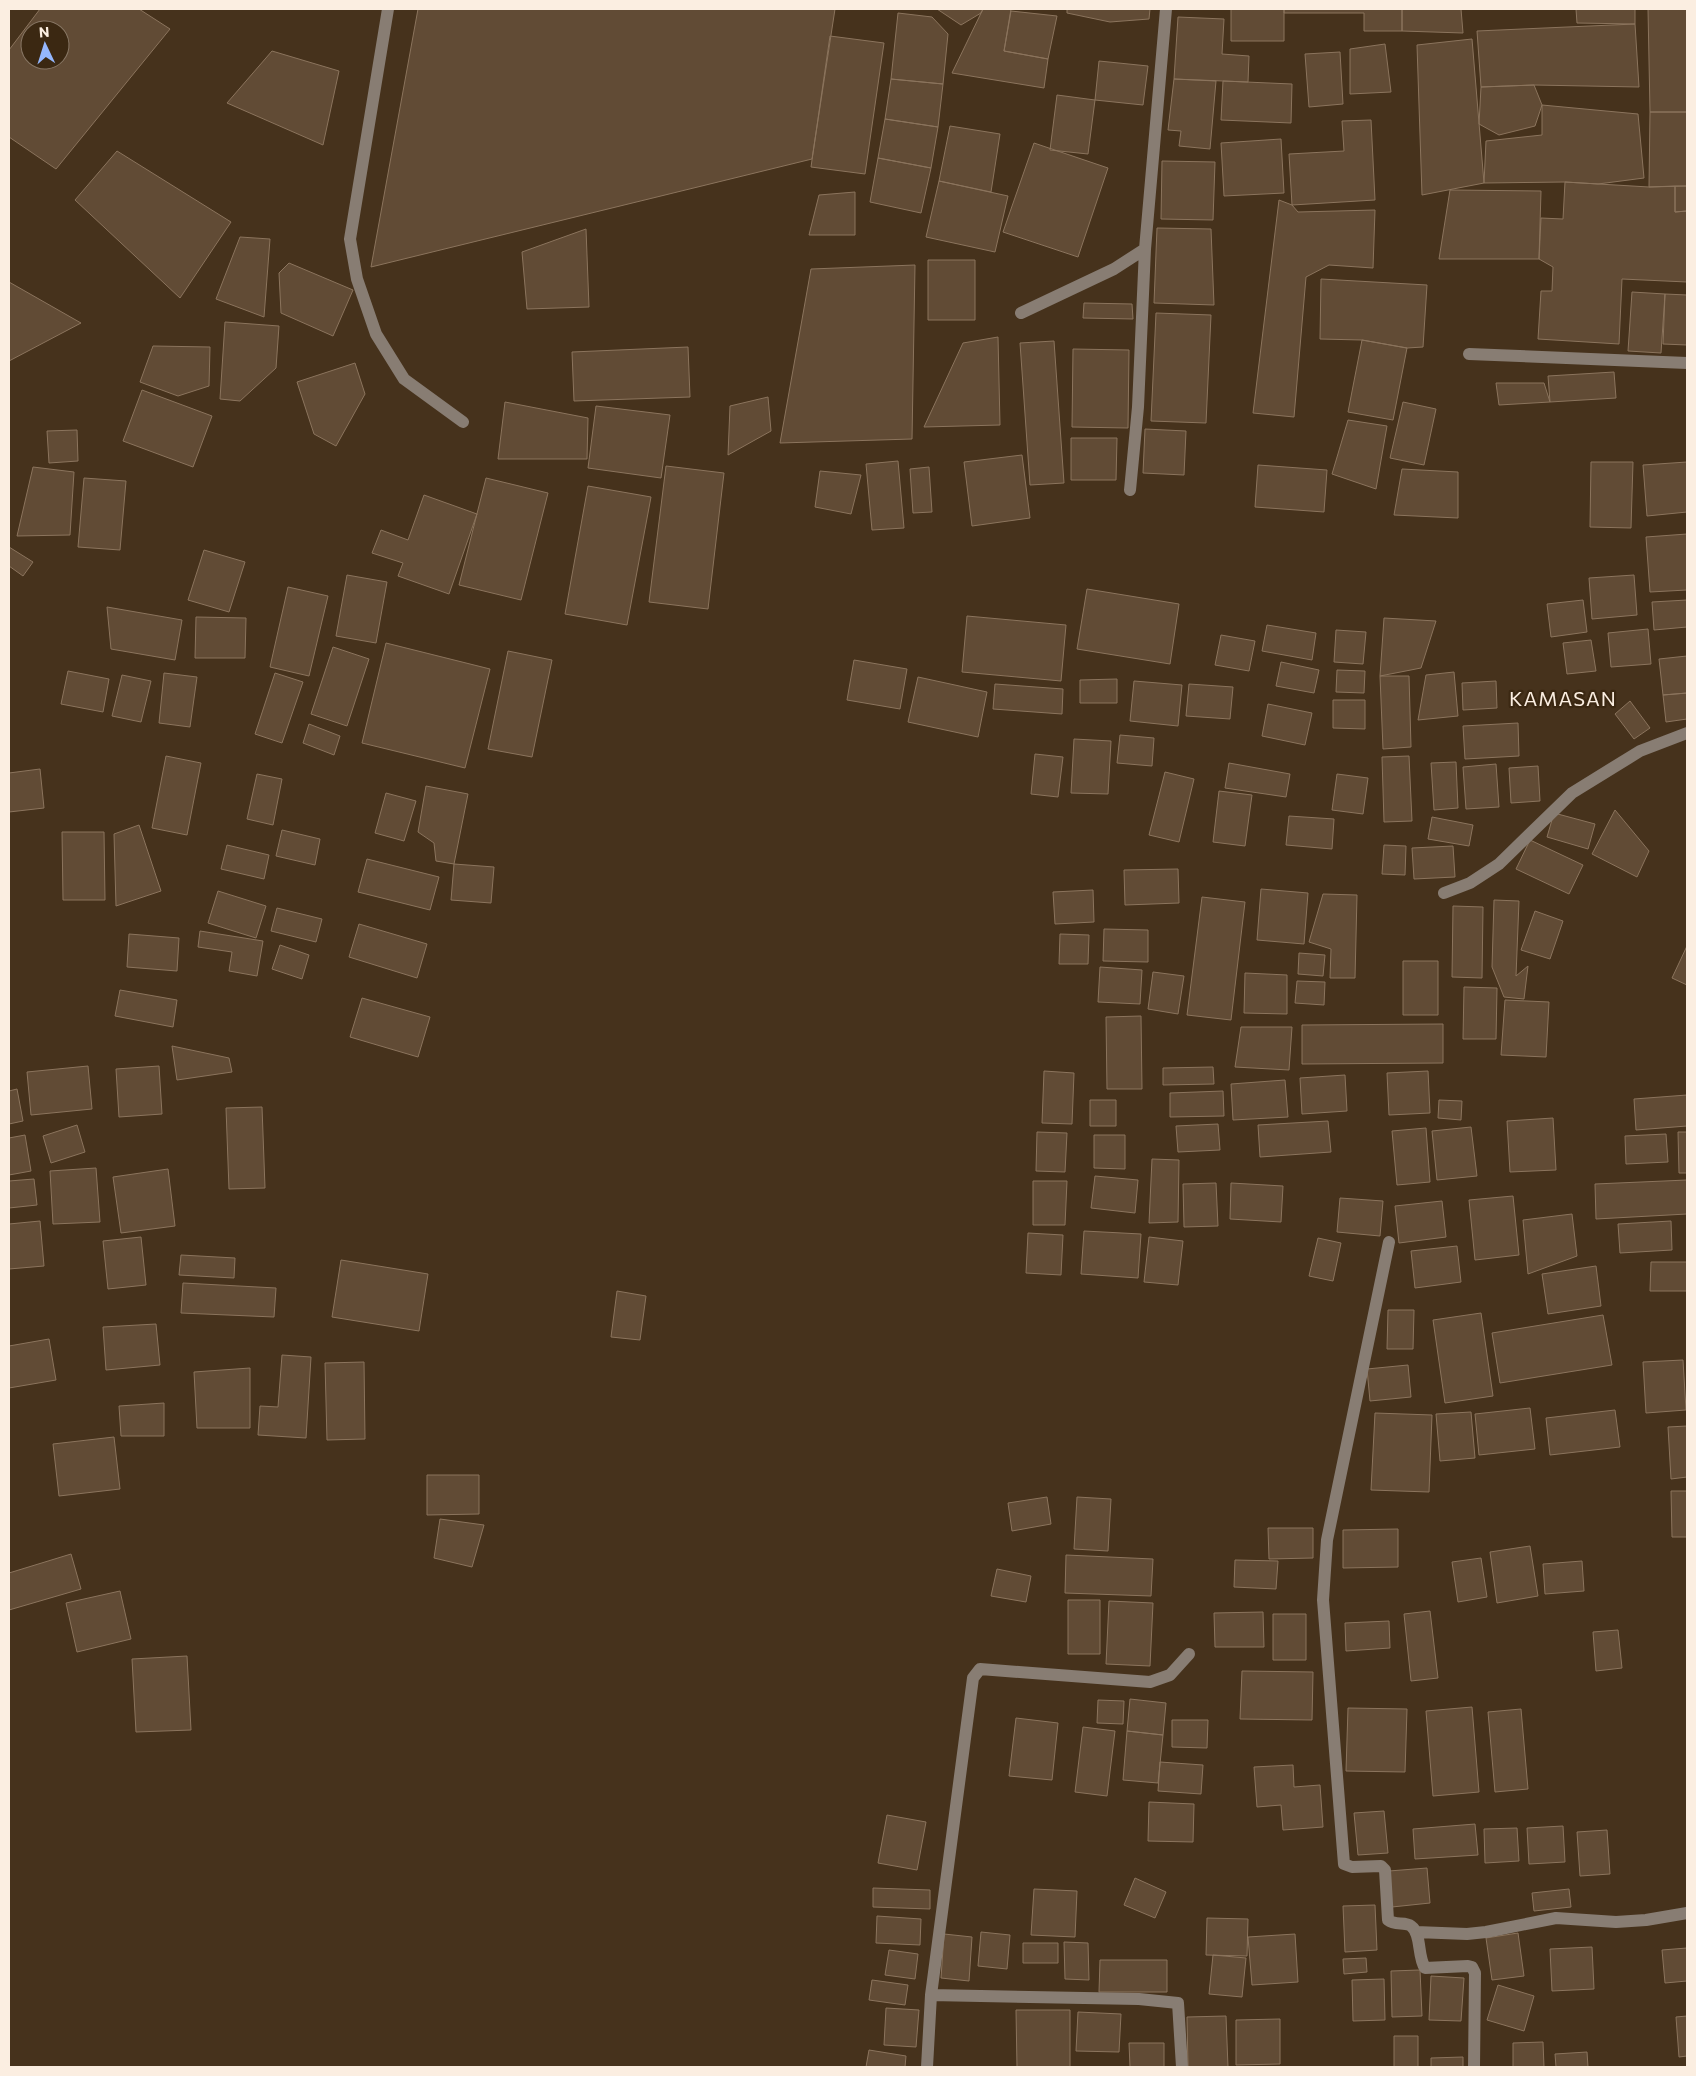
<svg xmlns="http://www.w3.org/2000/svg" width="1696" height="2076" viewBox="0 0 1696 2076" font-family="Commissioner,sans-serif">
<style>
.building{fill:#614b35;stroke:#8b745d;fill-rule:evenodd}
.lines{fill:none;stroke-linecap:round;stroke-linejoin:round}
.minor{stroke:#887d73;stroke-width:12}
.labels{text-anchor:middle;stroke-width:4.5;stroke-linejoin:round;paint-order:stroke}
.quarter-label{font-size:20px;letter-spacing:1px;fill:#fbeee1;stroke:#3b2812}
</style>
<rect width="100%" height="100%" fill="#46321c"/>
<path class="building" d="M40,9H139L170,29L56,169L9,137V50ZM30,30H60V60H30Z
M418,9H835L812,159L371,267Z
M937,9H983L981,13L961,25Z
M983,9H1011L1004,51L1048,59L1044,88L952,73Z
M1067,9H1150L1149,19L1110,22L1067,13Z
M1231,9H1284V41H1231Z
M1284,9H1402V31H1364V13H1284Z
M1402,9H1461L1463,33L1402,31Z
M1576,9H1635V24L1577,23Z
M1648,9H1687V112H1650Z
M1011,11L1057,16L1048,59L1004,51Z
M898,13L932,17L948,34L943,84L891,79Z
M1178,17L1224,19L1222,54L1249,56L1248,82L1174,79Z
M1635,24L1639,87L1534,85L1481,87L1477,31Z
M830,36L884,43L865,174L811,167Z
M1472,39L1484,183L1422,195L1417,45Z
M1385,44L1391,92L1350,94V49Z
M272,51L339,71L323,145L227,103Z
M1340,52L1343,104L1309,107L1305,54Z
M1099,61L1148,66L1143,105L1095,100Z
M891,79L943,84L938,127L885,119Z
M1174,79L1216,81L1210,149L1179,146L1181,131L1168,130Z
M1223,81L1292,84L1291,123L1221,120Z
M1534,85L1542,105L1535,126L1499,135L1479,124L1481,87Z
M1057,95L1095,100L1088,154L1050,150Z
M1542,105L1638,114L1644,178L1598,184L1565,182L1484,183L1486,141L1542,135Z
M1650,112H1687V186L1649,187Z
M885,119L938,127L931,168L878,158Z
M1371,120L1375,200L1292,205L1289,154L1344,151L1342,121Z
M950,126L1000,134L991,192L939,181Z
M1281,139L1284,193L1224,196L1221,143Z
M1034,143L1108,168L1078,257L1003,232Z
M117,151L231,222L180,298L75,200Z
M878,158L931,168L921,213L870,202Z
M1162,161L1215,162L1213,220L1161,219Z
M939,181L1008,196L995,252L926,237Z
M1565,182L1649,187L1675,186V212L1687,211V282L1622,279L1619,344L1538,339L1541,291H1552L1553,267L1539,259L1541,218L1563,219Z
M1675,186H1687V211L1675,212Z
M1450,190L1541,191L1539,259H1439Z
M855,192V235H809L819,195Z
M1279,200L1292,205L1298,212L1375,210L1373,268L1329,265L1306,277L1294,417L1253,413Z
M1157,228L1211,229L1214,305L1154,303Z
M586,229L589,307L527,309L522,252Z
M240,237L270,239L264,317L216,299Z
M928,260H975V320H928Z
M289,263L353,290L333,336L281,313L279,273Z
M915,265L912,439L780,443L811,269Z
M1321,279L1427,285L1423,347L1407,348L1362,340L1320,339Z
M9,282L81,323L9,361Z
M1632,292L1665,294L1661,353L1628,351Z
M1665,294L1687,295V345L1663,344Z
M1084,303L1132,304L1133,319L1083,318Z
M1156,313L1211,315L1206,423L1151,421Z
M225,322L279,326L276,368L240,401L220,399Z
M998,337L1000,425L924,427L963,343Z
M1362,340L1407,348L1393,420L1348,412Z
M1054,341L1064,483L1030,485L1020,343Z
M153,346L210,347L209,386L178,396L140,382Z
M688,347L690,397L574,401L572,352Z
M1073,349L1129,350L1128,428L1072,427Z
M355,363L365,394L336,446L314,434L297,382Z
M1614,372L1616,398L1550,402L1548,376Z
M1496,383H1544L1550,402L1499,405Z
M142,390L212,416L193,467L123,441Z
M768,397L771,431L728,455L730,406Z
M505,402L588,418L587,459H498Z
M1403,402L1436,409L1424,465L1390,458Z
M596,406L670,415L661,478L588,468Z
M1348,420L1387,426L1376,489L1332,474Z
M1145,429L1186,431L1184,475L1143,473Z
M77,430L78,461L49,463L47,431Z
M1071,438H1117L1116,480H1071Z
M1022,455L1030,518L972,526L964,462Z
M898,461L904,528L872,530L866,464Z
M1591,462H1633L1631,528L1590,527Z
M1687,462V512L1647,516L1643,465Z
M1258,465L1327,470L1324,512L1255,507Z
M666,466L724,473L708,609L649,602Z
M33,467L74,472L70,535L17,536Z
M929,467L932,512L913,513L910,469Z
M1402,469L1458,472V518L1394,515Z
M820,471L861,475L851,514L815,507Z
M84,478L126,481L120,550L78,547Z
M486,478L548,493L521,600L459,585Z
M588,486L651,497L627,625L565,614Z
M424,495L477,514L449,594L398,576L403,563L372,553L381,530L408,540Z
M1687,534V590L1650,592L1646,537Z
M9,547L33,562L23,576L9,566Z
M204,550L245,562L229,612L188,600Z
M347,575L387,582L376,643L336,636Z
M1634,575L1637,615L1592,619L1589,578Z
M288,587L328,596L309,676L270,667Z
M1087,589L1179,604L1170,664L1077,649Z
M1583,600L1587,632L1551,637L1547,604Z
M1687,600V627L1654,630L1652,602Z
M107,607L182,620L175,660L111,649Z
M967,616L1066,625L1061,681L962,672Z
M196,617L246,618L245,658H195Z
M1384,618L1436,621L1421,668L1380,676Z
M1267,625L1316,633L1312,660L1262,651Z
M1648,629L1651,664L1611,667L1608,633Z
M1336,630L1366,632L1363,664L1334,662Z
M1221,635L1255,641L1249,671L1215,665Z
M1591,640L1596,671L1567,674L1563,643Z
M386,643L490,669L465,768L362,743Z
M333,647L369,659L347,726L311,714Z
M508,651L552,660L532,757L488,749Z
M1687,656V693L1663,695L1659,659Z
M854,660L907,669L900,709L847,700Z
M1281,662L1319,670L1314,693L1276,686Z
M1337,670L1365,671L1364,693L1336,692Z
M68,671L109,679L103,712L61,704Z
M1454,672L1458,716L1418,720L1426,675Z
M164,673L197,677L190,727L159,723Z
M275,673L303,682L282,743L255,734Z
M122,675L151,681L141,722L112,716Z
M1380,676H1409L1411,747L1383,749Z
M918,677L987,692L978,737L908,722Z
M1117,679V703H1080V680Z
M1134,681L1182,685L1178,726L1130,721Z
M1496,681L1497,708L1463,710L1462,683Z
M995,684L1063,689L1062,714L993,709Z
M1189,684L1233,687L1230,719L1186,716Z
M1687,693V719L1666,722L1663,695Z
M1333,700H1365V729L1333,728Z
M1630,701L1650,728L1634,739L1615,714Z
M1268,704L1312,713L1305,745L1262,736Z
M1518,723L1519,756L1465,759L1463,726Z
M309,724L340,736L334,755L303,743Z
M1120,735L1154,738L1152,766L1117,763Z
M1074,739L1111,741L1108,794L1071,793Z
M1035,754L1063,757L1058,797L1031,794Z
M166,756L201,763L187,835L152,828Z
M1409,756L1412,821L1384,822L1382,757Z
M1456,762L1458,808L1434,810L1431,763Z
M1229,763L1290,774L1286,797L1225,788Z
M1496,764L1499,807L1466,809L1463,767Z
M1538,766L1540,801L1511,803L1509,768Z
M40,769L44,808L9,812V773Z
M1165,772L1194,779L1179,842L1149,835Z
M257,774L282,779L273,825L247,819Z
M1337,774L1368,778L1363,814L1332,810Z
M426,786L468,794L454,864L436,861L434,843L418,832Z
M1219,791L1252,795L1245,846L1213,842Z
M386,793L416,801L404,841L375,833Z
M1615,810L1649,851L1637,877L1592,854Z
M1554,813L1595,824L1588,849L1547,837Z
M1289,816L1334,819L1332,849L1286,845Z
M1432,817L1473,825L1469,846L1428,839Z
M139,825L161,891L116,906L114,834Z
M282,830L320,839L315,865L276,856Z
M62,832H104L105,900H63Z
M1530,840L1583,865L1569,894L1516,869Z
M227,845L269,855L264,879L221,869Z
M1384,845L1406,846L1405,875L1382,874Z
M1453,846L1455,877L1414,879L1412,848Z
M367,859L439,877L430,910L358,892Z
M454,864L494,867L491,903L451,900Z
M1178,869L1179,903L1125,905L1124,870Z
M1261,889L1308,893L1304,944L1257,940Z
M1093,890L1094,922L1055,924L1053,892Z
M218,891L266,906L256,938L208,923Z
M1323,894L1357,895L1355,978H1330L1331,949L1309,942Z
M1202,897L1245,902L1231,1020L1187,1015Z
M1494,900L1519,901L1516,976L1528,966L1524,999L1504,997L1492,967Z
M1453,906L1483,907L1482,978L1452,977Z
M277,908L322,919L316,942L271,931Z
M1535,911L1563,921L1550,959L1521,950Z
M359,924L427,944L417,978L349,957Z
M1104,929L1148,930V962L1103,961Z
M200,931L263,941L257,976L229,971L232,952L198,947Z
M129,934L179,938L177,971L127,967Z
M1060,934L1089,935L1088,964H1059Z
M280,945L309,955L302,979L272,969Z
M1687,946V985L1672,978Z
M1299,953L1325,955L1323,976L1298,974Z
M1403,961H1438V1015H1403Z
M1100,967L1142,970L1140,1004L1098,1002Z
M1153,972L1184,976L1178,1014L1148,1009Z
M1245,973L1287,975V1014L1244,1013Z
M1297,981L1325,982L1324,1005L1295,1003Z
M1464,987L1497,988L1496,1039H1463Z
M120,990L177,1000L173,1027L115,1016Z
M362,998L430,1017L418,1057L350,1037Z
M1505,1000L1549,1002L1546,1057L1501,1055Z
M1141,1016L1142,1089H1107L1106,1017Z
M1443,1024V1063L1302,1064V1025Z
M1241,1027H1292L1289,1070L1235,1067Z
M172,1046L229,1058L232,1072L177,1080Z
M88,1066L92,1109L31,1115L27,1072Z
M159,1066L162,1114L119,1117L116,1069Z
M1213,1067L1214,1084L1163,1085V1068Z
M1044,1071L1074,1073L1072,1124L1042,1123Z
M1428,1071L1430,1113L1389,1115L1387,1073Z
M1345,1075L1347,1111L1302,1114L1300,1078Z
M1285,1080L1288,1117L1233,1120L1231,1084Z
M17,1089L23,1121L9,1124V1091Z
M1223,1091L1224,1116L1170,1117V1093Z
M1687,1095V1126L1636,1130L1634,1099Z
M1090,1100H1116V1126H1090Z
M1439,1100L1462,1101L1461,1120L1438,1118Z
M262,1107L265,1188L229,1189L226,1108Z
M1553,1118L1556,1170L1510,1172L1507,1121Z
M1328,1121L1331,1152L1260,1157L1258,1125Z
M1218,1124L1220,1150L1178,1152L1176,1126Z
M77,1125L85,1152L51,1163L43,1136Z
M1471,1127L1477,1176L1437,1180L1432,1131Z
M1426,1128L1430,1182L1397,1185L1392,1131Z
M1037,1132L1067,1133L1065,1172L1036,1171Z
M1678,1132H1687V1173H1679Z
M1666,1134L1668,1162L1626,1164L1625,1136Z
M25,1135L31,1171L9,1175V1138Z
M1094,1135H1125V1169L1094,1168Z
M1152,1159L1179,1160L1178,1222L1149,1223Z
M96,1168L100,1222L53,1224L50,1171Z
M168,1169L175,1226L121,1233L113,1177Z
M1095,1176L1138,1180L1135,1213L1091,1208Z
M34,1179L37,1205L9,1208V1181Z
M1687,1180V1214L1596,1219L1595,1184Z
M1033,1181H1067L1065,1225H1033Z
M1216,1183L1218,1226L1184,1227L1183,1184Z
M1231,1183L1283,1186L1281,1222L1230,1219Z
M1513,1196L1519,1255L1475,1260L1469,1200Z
M1340,1198L1383,1201L1380,1236L1337,1232Z
M1442,1201L1446,1237L1399,1243L1395,1206Z
M1572,1214L1577,1256L1528,1274L1523,1220Z
M40,1221L44,1266L9,1269V1224Z
M1671,1221L1672,1250L1620,1253L1618,1224Z
M1084,1231L1141,1234L1138,1278L1081,1274Z
M1028,1233L1063,1235L1061,1275L1026,1273Z
M141,1237L146,1285L108,1289L103,1241Z
M1149,1237L1183,1241L1178,1285L1144,1282Z
M1318,1238L1341,1243L1333,1281L1309,1276Z
M1457,1246L1461,1282L1415,1288L1411,1251Z
M181,1255L235,1258L234,1278L179,1275Z
M341,1260L428,1274L419,1331L332,1317Z
M1651,1262H1687V1291H1650Z
M1596,1266L1601,1306L1548,1314L1542,1274Z
M183,1283L276,1288L274,1317L181,1313Z
M617,1291L646,1296L640,1340L611,1337Z
M1388,1310H1414L1413,1349H1387Z
M1481,1313L1493,1396L1445,1403L1433,1320Z
M1603,1315L1612,1365L1500,1383L1492,1333Z
M156,1324L160,1365L106,1370L103,1327Z
M49,1339L56,1380L9,1388V1346Z
M282,1355L311,1357L306,1438L258,1435L260,1406L278,1407Z
M1683,1360L1686,1410L1646,1413L1643,1362Z
M364,1362L365,1439L327,1440L325,1363Z
M1408,1365L1411,1397L1370,1401L1367,1369Z
M250,1368V1428H197L194,1372Z
M164,1403V1436H121L119,1406Z
M1530,1408L1535,1449L1479,1455L1475,1414Z
M1615,1410L1620,1447L1550,1455L1546,1418Z
M1471,1412L1475,1458L1440,1461L1436,1414Z
M1375,1413L1432,1415L1429,1492L1371,1490Z
M1687,1426V1477L1671,1479L1668,1427Z
M114,1437L120,1489L59,1496L53,1444Z
M427,1475H479V1514L427,1515Z
M1671,1491H1687V1537H1672Z
M1047,1497L1051,1524L1012,1531L1008,1503Z
M1077,1497L1111,1499L1108,1551L1074,1549Z
M440,1519L484,1525L472,1567L434,1558Z
M1268,1528H1313V1558L1269,1559Z
M1398,1529V1567L1343,1568V1530Z
M1530,1546L1538,1596L1497,1603L1490,1552Z
M71,1554L81,1589L9,1610V1573Z
M1066,1555L1153,1559L1151,1596L1065,1593Z
M1481,1558L1487,1597L1458,1602L1452,1562Z
M1235,1560L1278,1561L1276,1589L1234,1587Z
M1582,1561L1584,1591L1545,1594L1543,1564Z
M997,1569L1031,1576L1026,1602L991,1596Z
M120,1591L131,1639L77,1652L66,1603Z
M1068,1600H1100V1654H1068Z
M1109,1601L1153,1603L1150,1666L1106,1664Z
M1430,1611L1438,1678L1411,1681L1404,1614Z
M1263,1612L1264,1647H1215L1214,1613Z
M1273,1614H1306V1660H1273Z
M1389,1621L1390,1648L1346,1651L1345,1623Z
M1618,1630L1622,1668L1596,1671L1593,1632Z
M187,1656L191,1730L136,1732L132,1659Z
M1242,1671L1313,1672L1312,1720L1240,1719Z
M1130,1699L1166,1703L1163,1735L1127,1731Z
M1098,1700L1124,1701L1123,1724L1097,1723Z
M1472,1707L1479,1792L1433,1796L1426,1711Z
M1348,1708L1407,1709L1405,1772L1346,1771Z
M1521,1709L1528,1789L1495,1792L1488,1712Z
M1016,1718L1058,1723L1052,1780L1009,1776Z
M1172,1720H1208L1207,1748L1172,1747Z
M1083,1727L1115,1731L1107,1796L1075,1792Z
M1127,1731L1163,1735L1158,1783L1123,1780Z
M1160,1762L1203,1765L1201,1794L1158,1791Z
M1293,1765L1294,1787L1320,1785L1323,1827L1283,1830L1281,1805L1257,1807L1254,1767Z
M1149,1802L1194,1804L1193,1842L1148,1841Z
M1384,1811L1388,1853L1358,1855L1354,1813Z
M887,1815L926,1822L917,1870L878,1863Z
M1475,1824L1478,1855L1415,1859L1413,1829Z
M1563,1826L1565,1862L1529,1864L1527,1828Z
M1517,1828L1519,1861L1485,1863L1484,1829Z
M1607,1830L1610,1874L1580,1876L1577,1832Z
M1427,1868L1430,1903L1392,1907L1389,1871Z
M1135,1878L1166,1892L1155,1918L1124,1905Z
M873,1888L930,1890V1909L873,1907Z
M1034,1889L1077,1891L1075,1937L1031,1935Z
M1569,1889L1571,1907L1534,1911L1532,1893Z
M1375,1905L1377,1950L1345,1952L1343,1906Z
M877,1916L921,1919L920,1945L876,1943Z
M1207,1918L1248,1919L1247,1956L1206,1955Z
M981,1932L1010,1935L1007,1969L978,1966Z
M1518,1933L1524,1976L1492,1980L1486,1938Z
M944,1934L972,1937L969,1981L941,1978Z
M1295,1934L1298,1982L1252,1985L1248,1937Z
M1064,1942L1088,1943L1089,1980L1065,1979Z
M1023,1943H1058V1963H1023Z
M1592,1947L1594,1989L1552,1991L1550,1949Z
M1687,1948V1981L1665,1983L1662,1950Z
M889,1950L918,1954L915,1979L885,1975Z
M1213,1955L1246,1958L1242,1997L1209,1994Z
M1366,1958L1367,1972L1344,1974L1343,1959Z
M1100,1960H1167V1992H1099Z
M1420,1970L1422,2016L1392,2017L1391,1971Z
M1431,1976L1464,1978L1461,2021L1429,2020Z
M1384,1979L1385,2020L1353,2021L1352,1980Z
M872,1980L908,1985L905,2005L869,2000Z
M1498,1985L1534,1996L1524,2031L1487,2020Z
M886,2008L919,2010L916,2047L884,2045Z
M1016,2010H1070V2067H1017Z
M1078,2012L1121,2014L1119,2052L1076,2051Z
M1226,2016L1228,2067H1188L1187,2017Z
M1687,2016V2056L1679,2057L1676,2017Z
M1280,2019V2064L1236,2065V2020Z
M1394,2036H1418V2067H1394Z
M1543,2042L1544,2067H1513V2043Z
M1129,2043H1164V2067H1130Z
M869,2050L906,2056L905,2067H866Z
M1587,2052L1588,2067H1556L1555,2054Z
M1463,2057V2067H1431V2058Z"/>
<g class="lines">
<path class="minor" d="M388,9L350,239L357,279L376,334L404,379L463,422
M1021,313L1114,269L1145,249
M1469,354L1687,363
M1130,490L1138,407L1145,249L1166,9
M1444,893L1470,883L1499,864L1572,793L1640,751L1687,733
M1389,1242L1327,1540L1323,1600L1344,1864L1352,1867L1381,1866L1385,1870L1388,1920C1395,1926 1405,1921 1411,1926C1422,1934 1417,1956 1425,1968L1468,1966L1472,1967L1475,1973L1474,2067
M1416,1932L1467,1934L1486,1932L1556,1918L1616,1922L1646,1920L1687,1913
M931,1995L1139,1999L1178,2003L1182,2067
M927,2067L931,1995L973,1678L980,1669L1150,1682L1170,1675L1189,1654"/>
</g>
<g class="labels">
<g class="quarter-label">
<text x="1563" y="706">KAMASAN</text>
</g>
</g>
<rect width="1696" height="2076" fill="none" stroke="#fbeee1" stroke-width="20"/>
<g transform="translate(45 45) rotate(356)"><circle r="24" fill="#3b2812" stroke="#887765"/>
<path d="M0-4L9 19L0 12L-9 19Z" fill="#95b7fd"/>
<text y="-8" font-size="14" font-weight="bold" text-anchor="middle" fill="#fbeee1">N</text>
</g>
</svg>
